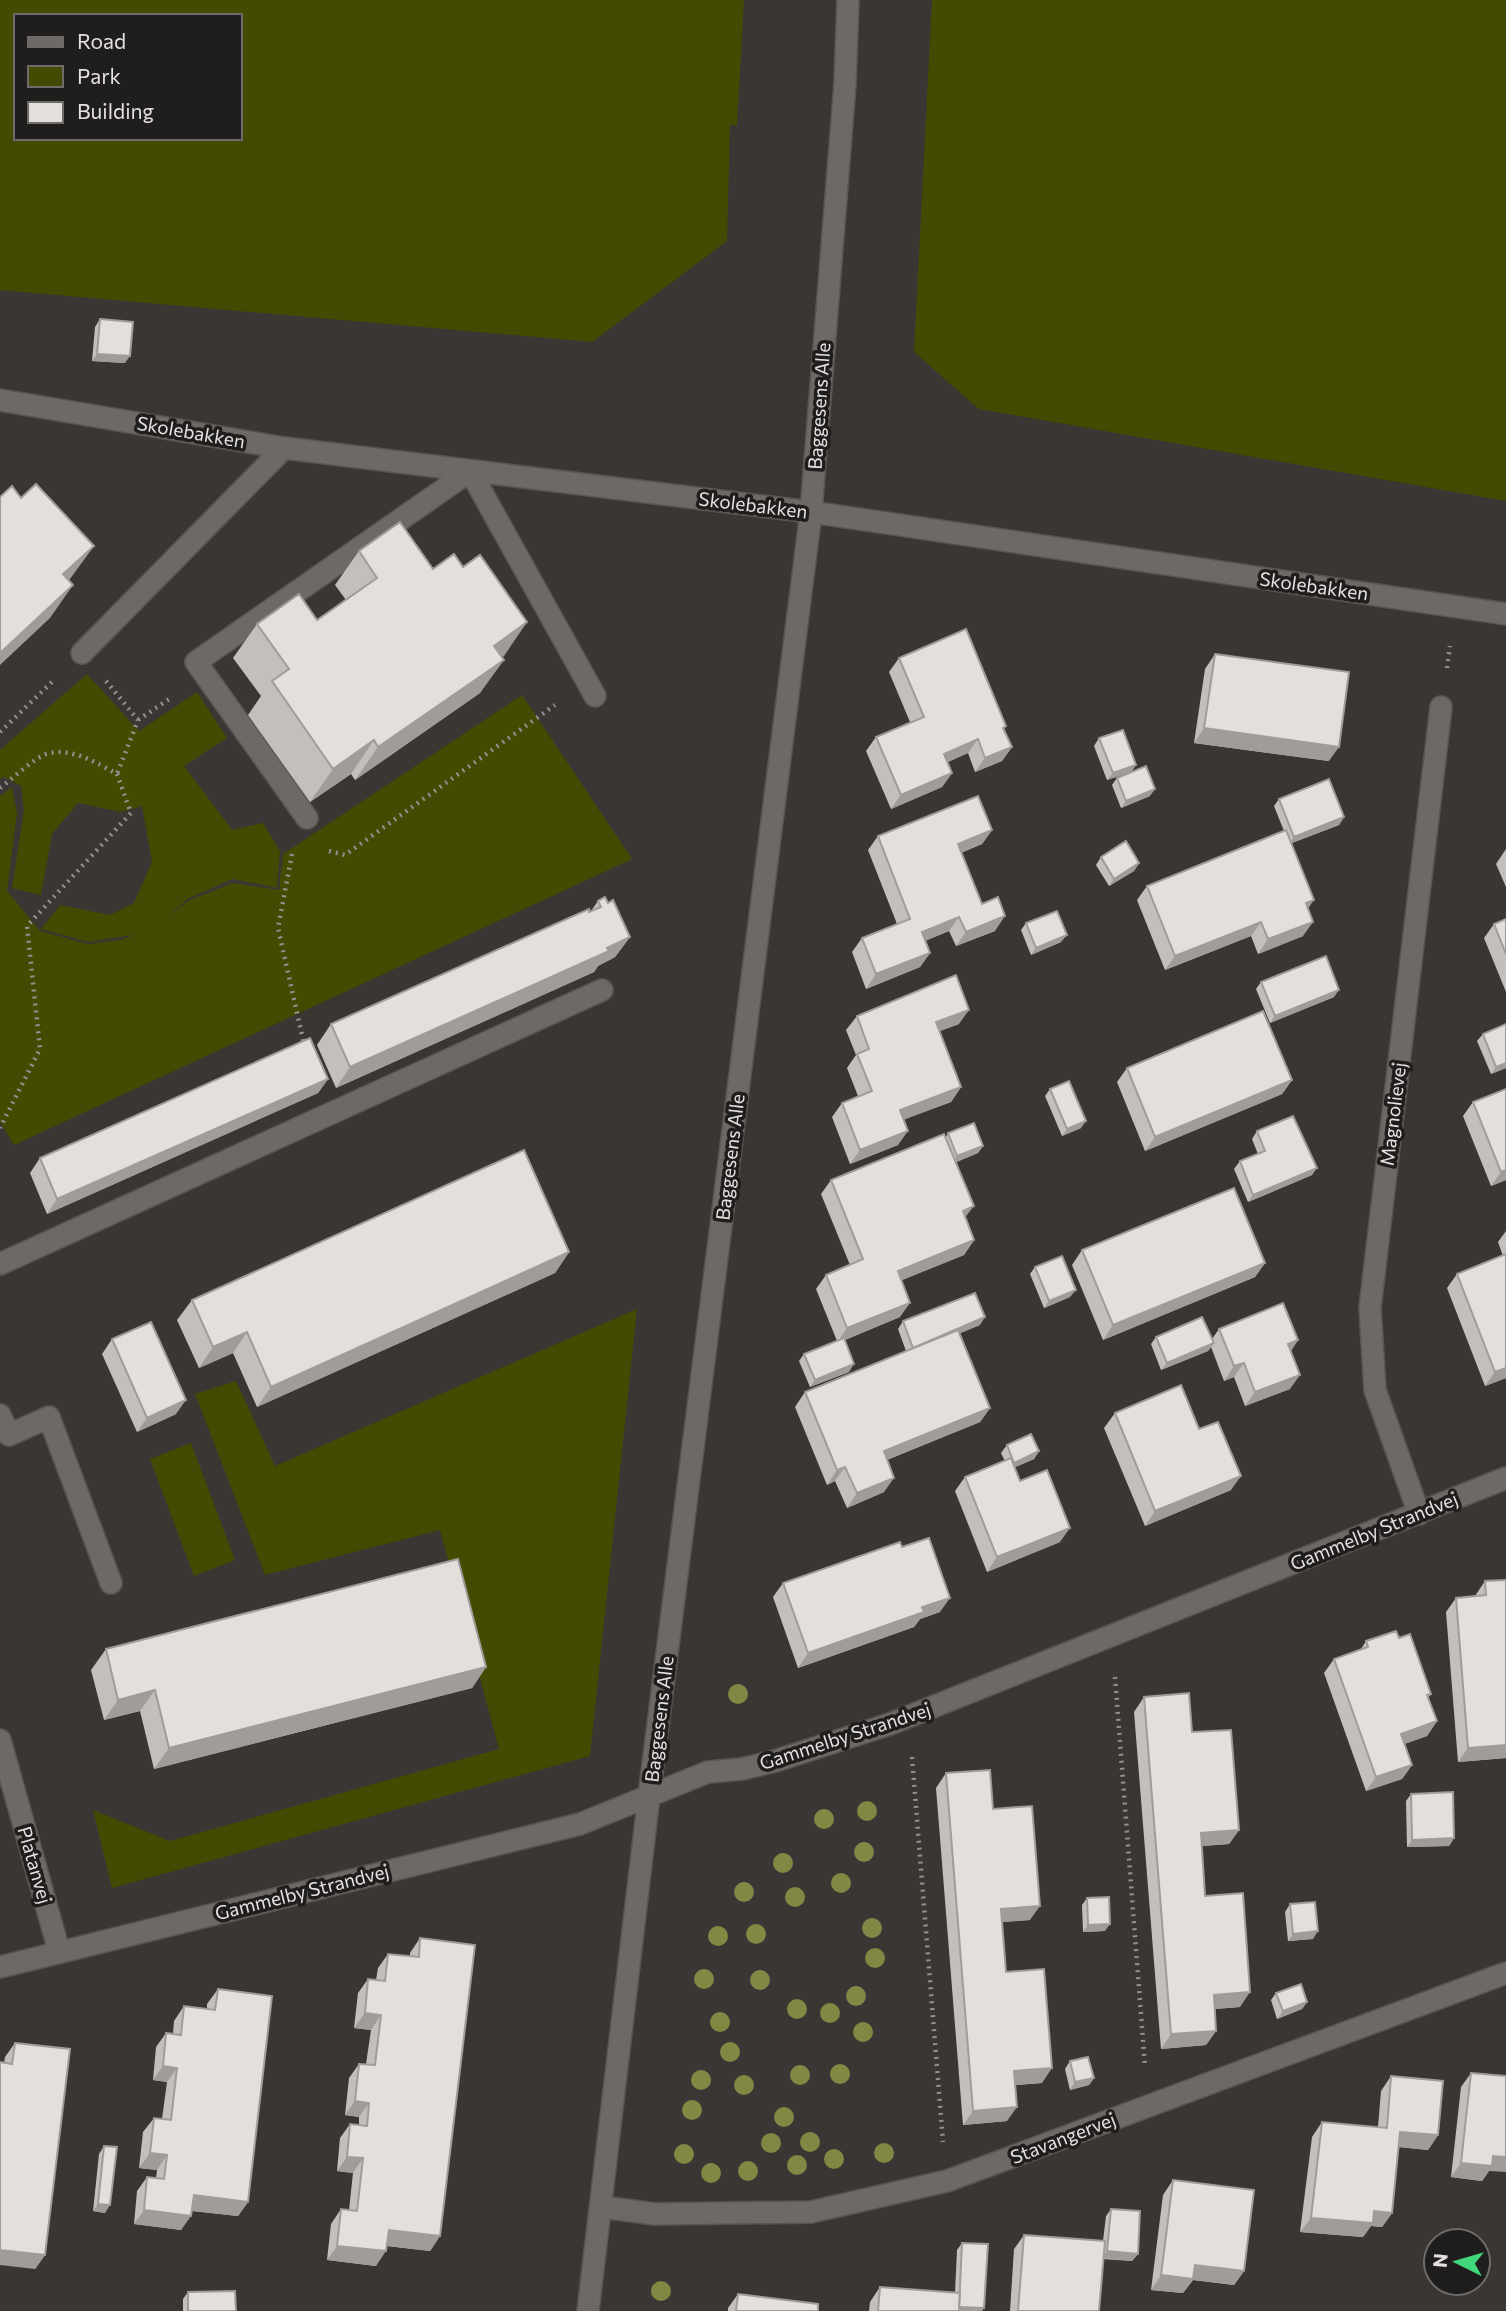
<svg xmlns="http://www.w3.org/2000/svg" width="1506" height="2311" viewBox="0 0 1506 2311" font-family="Commissioner,sans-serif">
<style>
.green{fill:#444a02;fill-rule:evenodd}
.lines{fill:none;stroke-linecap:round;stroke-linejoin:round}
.lane-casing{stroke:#585452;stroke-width:24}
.street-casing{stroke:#585452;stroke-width:24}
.secondary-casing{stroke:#585452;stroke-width:24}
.path{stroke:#93908e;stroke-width:4.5;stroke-dasharray:2 5;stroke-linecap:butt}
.lane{stroke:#6e6966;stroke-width:21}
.street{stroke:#6e6966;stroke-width:21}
.secondary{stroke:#6e6966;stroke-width:21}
.tree{fill:#828744}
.wall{fill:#c3c0bc}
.shaded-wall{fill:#9f9c99}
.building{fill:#e3dfdb;stroke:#9f9c99;stroke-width:2}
.labels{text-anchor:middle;stroke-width:7;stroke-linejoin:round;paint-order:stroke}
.street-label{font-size:19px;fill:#e4e1e0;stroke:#201e1d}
</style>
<rect width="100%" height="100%" fill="#3a3634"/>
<path class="green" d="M0,0H744L737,126L730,125L727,241L592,342L0,290ZM16,16H240V138H16Z
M932,0H1506V501L979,409L914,352Z
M87,674L139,731L197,692L227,738L184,766L232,830L263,823L280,851L277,888L233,879L189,898L168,916L190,900L233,883L279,890L283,854L522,695L632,859L14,1145L0,1122V796L12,787L17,813L7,891L40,931L88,944L120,940L134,935L88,942L41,929L60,905L110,915L134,903L152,862L142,806L120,812L78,803L52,834L41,895L12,888L24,810L21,786L4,777L0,779V750Z
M637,1309L590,1756L112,1888L93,1810L170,1841L499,1749L440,1530L265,1575L195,1394L236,1381L275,1466Z
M191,1443L235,1560L194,1576L150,1459Z"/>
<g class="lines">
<defs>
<path id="lane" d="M82,653L284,448
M307,818L196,662L470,471L595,696
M0,1264L602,990
M0,1415L9,1435L49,1417L111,1583"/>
<path id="street" d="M1419,1514L1375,1390L1370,1308L1441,707
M0,1740L59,1951
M0,1967L580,1824L708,1772L742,1769L775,1761L890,1724L1506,1478
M602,2207L655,2214L811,2212L947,2181L1506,1973
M588,2311L649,1796L811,512L845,84L848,0"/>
<path id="secondary" d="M0,400L284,448L811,512L1506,614"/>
</defs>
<use href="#lane" class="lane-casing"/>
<use href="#street" class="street-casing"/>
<use href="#secondary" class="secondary-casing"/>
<path class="path" d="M1447,668L1450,646
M106,681L138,720L117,774
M138,720L172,697
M0,732L55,679
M0,788C11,780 32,760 44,755C68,745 97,763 117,774L131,813L27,926L40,1049L0,1128
M329,851L345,855L555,705
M292,854L278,928L304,1044
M1115,1677L1145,2066
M912,1757L943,2142"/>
<use href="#lane" class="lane"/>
<use href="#street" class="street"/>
<use href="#secondary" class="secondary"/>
</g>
<g class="tree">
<circle cx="738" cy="1694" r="10"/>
<circle cx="867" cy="1811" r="10"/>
<circle cx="824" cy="1819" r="10"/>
<circle cx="864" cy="1852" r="10"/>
<circle cx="783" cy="1863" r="10"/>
<circle cx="841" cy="1883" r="10"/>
<circle cx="744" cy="1892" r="10"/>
<circle cx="795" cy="1897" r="10"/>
<circle cx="872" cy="1928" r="10"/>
<circle cx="756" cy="1934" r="10"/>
<circle cx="718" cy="1936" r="10"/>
<circle cx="875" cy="1958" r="10"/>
<circle cx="704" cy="1979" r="10"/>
<circle cx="760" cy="1980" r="10"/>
<circle cx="856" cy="1996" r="10"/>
<circle cx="797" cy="2009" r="10"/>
<circle cx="830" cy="2013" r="10"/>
<circle cx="720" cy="2022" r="10"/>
<circle cx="863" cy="2032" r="10"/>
<circle cx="730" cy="2052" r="10"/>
<circle cx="840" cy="2074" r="10"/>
<circle cx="800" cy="2075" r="10"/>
<circle cx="701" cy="2080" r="10"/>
<circle cx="744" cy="2085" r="10"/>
<circle cx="692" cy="2110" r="10"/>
<circle cx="784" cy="2117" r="10"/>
<circle cx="810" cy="2142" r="10"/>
<circle cx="771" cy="2143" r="10"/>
<circle cx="884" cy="2153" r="10"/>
<circle cx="684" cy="2154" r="10"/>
<circle cx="834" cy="2159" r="10"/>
<circle cx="797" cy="2165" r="10"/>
<circle cx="748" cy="2171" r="10"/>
<circle cx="711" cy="2173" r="10"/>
<circle cx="661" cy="2291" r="10"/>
</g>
<path class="wall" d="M100,319L125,363L92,361L95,327Z
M359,551L433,569L463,567L527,622L502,657L480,693L355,780L351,774L310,802L248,715L261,696L233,658L257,624L317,620L346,600L335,585Z
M1215,654L1329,761L1194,743L1205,669Z
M899,658L1006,726L1004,730L1012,747L1002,761L975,772L968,753L948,762L952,773L942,787L891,809L866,751L876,737L910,722L889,672Z
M1099,738L1136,765L1131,772L1150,796L1121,808L1112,785L1117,778L1128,773L1107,780L1094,746Z
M1279,799L1344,817L1339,825L1292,843L1308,909L1303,936L1258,954L1251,936L1165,970L1137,900L1147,886L1284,831L1274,806Z
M992,830L982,844L961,853L982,904L995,931L956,946L949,931L925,941L930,953L920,967L866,989L852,952L862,938L897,924L868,850L878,836Z
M1506,849V887L1496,864Z
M1101,857L1139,863L1134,871L1109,886L1096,865Z
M598,901L630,937L615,957L598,966L594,972L336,1088L317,1045L331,1024L591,911Z
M1506,919V992L1484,938L1494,924Z
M1026,923L1061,942L1031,955L1021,930Z
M1261,982L1334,997L1270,1023L1256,989Z
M857,1016L959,1024L940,1031L961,1087L951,1102L904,1119L898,1145L850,1164L832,1117L842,1103L858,1096L847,1068L856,1055L846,1030Z
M1483,1034L1506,1068L1491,1074L1477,1041Z
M1127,1068L1292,1080L1282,1094L1145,1151L1117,1082Z
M328,1079L318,1093L47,1214L30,1173L40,1158Z
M1050,1089L1081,1128L1062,1136L1045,1096Z
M1506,1089V1180L1491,1186L1463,1116L1473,1102Z
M1257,1131L1312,1175L1248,1202L1234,1169L1240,1161L1258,1154L1252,1139Z
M948,1133L983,1146L978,1153L956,1162L966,1217L974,1240L964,1255L901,1280L900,1317L845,1340L849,1372L810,1387L799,1361L804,1354L837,1341L816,1289L826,1275L850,1265L821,1194L831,1180L946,1137Z
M1506,1231V1378L1485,1386L1447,1288L1457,1274L1503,1256L1498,1242Z
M1082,1250L1265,1263L1255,1277L1103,1340L1072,1265Z
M569,1252L555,1273L257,1407L233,1353L199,1368L177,1320L192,1300Z
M1035,1267L1070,1297L1044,1308L1030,1274Z
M903,1321L980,1325L960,1333L990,1408L980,1422L887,1460L884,1492L847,1508L835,1481L827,1485L795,1407L805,1392L906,1351L898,1329Z
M1219,1329L1298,1340L1291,1351L1290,1389L1245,1406L1234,1377L1224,1381L1211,1347L1208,1351L1161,1370L1151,1344L1156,1337L1212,1339Z
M112,1339L176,1414L137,1432L102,1354Z
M1115,1413L1199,1429L1231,1490L1145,1526L1104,1428Z
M1007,1445L1039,1451L1034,1459L1015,1467L1020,1481L1060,1542L987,1572L955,1491L965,1477L1005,1461L1001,1453Z
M1506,1580V1758L1458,1762L1446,1612L1456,1598L1475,1596L1485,1581Z
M783,1583L940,1612L920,1619L914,1627L798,1668L773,1597Z
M1399,1638L1431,1694L1428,1698L1437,1721L1427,1736L1404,1744L1412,1765L1402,1779L1366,1791L1324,1673L1334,1659L1361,1649L1366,1641Z
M106,1649L486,1667L472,1688L154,1769L140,1711L104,1720L91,1670Z
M1144,1697L1192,1732L1239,1830L1229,1844L1201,1846L1205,1896L1240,2007L1214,2009L1216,2031L1206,2045L1161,2049L1134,1712Z
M946,1773L993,1809L1030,1920L1002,1922L1006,1972L1042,2083L1015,2085L1007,2121L963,2125L936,1788Z
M1411,1794L1454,1838L1449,1846L1407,1847L1406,1801Z
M1087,1898L1105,1931L1083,1932L1082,1905Z
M1290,1904L1313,1939L1288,1941L1285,1912Z
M420,1938L440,2236L430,2251L387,2246L376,2266L327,2260L331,2224L341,2209L349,2210L353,2173L337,2171L340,2138L350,2124L359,2125V2117L345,2115L349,2078L359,2064H366L371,2030L354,2028L358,1993L368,1979L376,1980L378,1968L388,1954L410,1956V1953Z
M218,1989L248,2202L238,2216L192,2211L181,2230L134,2224L137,2191L147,2177L156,2178L157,2170L139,2168L143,2132L154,2118L162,2119L167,2082L153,2080L156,2047L166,2033L173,2034L174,2021L184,2006L207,2009V2004Z
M1276,1993L1307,2002L1302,2009L1277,2019L1271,2000Z
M15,2043L45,2255L35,2269L4,2063L5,2057Z
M1070,2061L1094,2078L1089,2085L1070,2090L1065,2069Z
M1471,2073L1489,2171L1482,2181L1451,2177L1461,2087Z
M1391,2076L1438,2135L1428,2150L1398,2147L1392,2213L1382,2227L1371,2226L1363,2237L1300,2232L1312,2137L1322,2122L1378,2127L1381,2091Z
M104,2146L105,2213L93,2211L99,2154Z
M1173,2180L1244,2271L1234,2285L1193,2280L1183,2293L1151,2290L1163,2195Z
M1111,2209L1138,2254L1132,2261L1103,2259L1099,2311H1010L1014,2249L1024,2235L1103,2241L1106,2216Z
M962,2243L982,2311H869L870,2302L880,2287L955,2293L957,2250Z
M188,2292L236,2311H183V2299Z
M738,2294L818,2311H728V2308Z"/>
<path class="shaded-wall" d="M97,354L130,356L125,363L92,361Z
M94,546L70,579L40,607L63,574Z
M73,585L50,618L0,665V653Z
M527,622L504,656L471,679L494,646Z
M504,660L480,693L355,780L378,747Z
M1204,728L1339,747L1329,761L1194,743Z
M978,739L968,753L934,768L944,754Z
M374,740L351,774L310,802L333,769Z
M1012,747L1002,761L975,772L985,758Z
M1136,765L1131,772L1107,780L1113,773Z
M952,773L942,787L891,809L901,795Z
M1155,789L1150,796L1121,808L1126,801Z
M1344,817L1339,825L1289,844L1294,837Z
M992,830L982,844L948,858L958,844Z
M1139,863L1134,871L1109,886L1114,879Z
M1314,900L1304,914L1306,903Z
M1005,916L995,931L956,946L966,932Z
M959,917L949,931L912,946L922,932Z
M1261,922L1251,936L1165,970L1175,956Z
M1313,922L1303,936L1258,954L1268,939Z
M1067,935L1061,942L1031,955L1036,948Z
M630,937L615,957L598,966L594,972L336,1088L350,1067Z
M930,953L920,967L866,989L876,974Z
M1339,990L1334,997L1270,1023L1275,1016Z
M969,1010L959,1024L926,1036L936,1022Z
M1506,1063V1068L1491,1074L1496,1067Z
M328,1079L318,1093L47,1214L57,1199Z
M1292,1080L1282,1094L1145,1151L1155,1137Z
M961,1087L951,1102L890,1125L900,1110Z
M1086,1121L1081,1128L1062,1136L1067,1129Z
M908,1131L898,1145L850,1164L860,1150Z
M983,1146L978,1153L952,1164L957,1156Z
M1317,1168L1312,1175L1248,1202L1253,1195Z
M1506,1170V1180L1491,1186L1501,1172Z
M974,1206L963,1220V1211Z
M974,1240L964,1255L888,1286L898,1271Z
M569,1252L555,1273L257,1407L271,1387Z
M1265,1263L1255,1277L1103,1340L1113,1325Z
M1076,1290L1070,1297L1044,1308L1049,1301Z
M910,1303L900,1317L837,1343L847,1328Z
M985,1317L980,1325L908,1355L913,1348Z
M247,1332L233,1353L199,1368L213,1347Z
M1298,1340L1288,1355V1344Z
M1214,1343L1208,1351L1161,1370L1167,1363Z
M1244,1363L1234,1377L1224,1381L1234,1366Z
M854,1364L849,1372L810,1387L815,1380Z
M1506,1368V1378L1485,1386L1495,1372Z
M1300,1375L1290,1389L1245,1406L1255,1392Z
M186,1400L176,1414L137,1432L147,1418Z
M990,1408L980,1422L874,1465L884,1451Z
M1039,1451L1034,1459L1009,1470L1014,1463Z
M845,1467L835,1481L827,1485L837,1470Z
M1241,1476L1231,1490L1145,1526L1155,1511Z
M894,1478L884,1492L847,1508L857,1493Z
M1070,1528L1060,1542L987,1572L997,1557Z
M950,1598L940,1612L920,1619L914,1627L798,1668L808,1653L922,1607Z
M486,1667L472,1688L154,1769L169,1748Z
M155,1690L140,1711L104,1720L118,1700Z
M1437,1721L1427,1736L1391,1749L1401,1734Z
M1506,1745V1758L1458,1762L1468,1748Z
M1412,1765L1402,1779L1366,1791L1376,1777Z
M1239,1830L1229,1844L1191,1847L1201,1833Z
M1454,1838L1449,1846L1407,1847L1412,1840Z
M1040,1906L1030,1920L991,1923L1001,1909Z
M1110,1924L1105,1931L1083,1932L1088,1925Z
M1318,1931L1313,1939L1288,1941L1293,1934Z
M1250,1992L1240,2007L1204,2010L1214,1995Z
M1307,2002L1302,2009L1277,2019L1283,2011Z
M365,2013L381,2015L371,2030L354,2028Z
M1216,2031L1206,2045L1161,2049L1171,2034Z
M163,2066L177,2068L167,2082L153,2080Z
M1052,2068L1042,2083L1004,2086L1014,2071Z
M1094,2078L1089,2085L1070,2090L1075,2082Z
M355,2101L369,2103L359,2117L345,2115Z
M1017,2107L1007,2121L963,2125L973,2111Z
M1400,2132L1438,2135L1428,2150L1390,2146Z
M150,2153L167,2155L157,2170L139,2168Z
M1493,2156L1506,2157V2172L1489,2171L1482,2181L1451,2177L1461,2163Z
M347,2157L363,2158L353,2173L337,2171Z
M194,2195L248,2202L238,2216L184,2210Z
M98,2204L110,2205L105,2213L93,2211Z
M144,2210L191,2216L181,2230L134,2224Z
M1374,2211L1392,2213L1382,2227L1371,2226L1363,2237L1300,2232L1311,2218Z
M389,2230L440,2236L430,2251L379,2245Z
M337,2246L386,2251L376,2266L327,2260Z
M0,2250L45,2255L35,2269L0,2265Z
M1107,2251L1138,2254L1132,2261L1102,2258Z
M1195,2265L1244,2271L1234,2285L1193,2280L1183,2293L1151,2290L1161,2275Z
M959,2307L984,2308L982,2311H956Z"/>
<path class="building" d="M100,319L133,322L130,356L97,354Z
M36,484L94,546L63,574L73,585L0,653V497L12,486L21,498Z
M400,522L433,569L454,554L463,567L480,555L527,622L494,646L504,660L378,747L374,740L333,769L272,681L289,669L257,624L299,594L317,620L377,578L359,551Z
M966,629L1006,726L1003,728L1012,747L985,758L978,739L944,754L952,773L901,795L876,737L924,717L899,658Z
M1215,654L1349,672L1339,747L1204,728Z
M1123,730L1136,765L1113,773L1099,738Z
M1146,766L1155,789L1126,801L1117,778Z
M1329,779L1344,817L1294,837L1279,799Z
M978,796L992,830L958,844L982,904L998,897L1005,916L966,932L959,917L922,932L930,953L876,974L862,938L910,919L878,836Z
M1286,830L1314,900L1306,903L1313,922L1268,939L1261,922L1175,956L1147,886Z
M1126,841L1139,863L1114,879L1101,857Z
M605,897L608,903L613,900L630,937L607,948L609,951L350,1067L331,1024L589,909V912L601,907L598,901Z
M1057,911L1067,935L1036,948L1026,923Z
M1506,919V954L1494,924Z
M1326,956L1339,990L1275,1016L1261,982Z
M956,975L969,1010L936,1022L961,1087L900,1110L908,1131L860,1150L842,1103L872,1091L857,1054L869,1049L857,1016Z
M1263,1011L1292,1080L1155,1137L1127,1068Z
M1506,1024V1063L1496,1067L1483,1034Z
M310,1038L328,1079L57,1199L40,1158Z
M1069,1081L1086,1121L1067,1129L1050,1089Z
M1506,1089V1170L1501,1172L1473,1102Z
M1293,1116L1317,1168L1253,1195L1240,1161L1265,1151L1257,1131Z
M974,1123L983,1146L957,1156L948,1133Z
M944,1134L974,1206L963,1211L974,1240L898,1271L910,1303L847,1328L826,1275L863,1259L831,1180Z
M524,1150L569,1252L271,1387L247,1332L213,1347L192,1300Z
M1234,1188L1265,1263L1113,1325L1082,1250Z
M1506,1254V1368L1495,1372L1457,1274Z
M1062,1256L1076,1290L1049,1301L1035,1267Z
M975,1293L985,1317L913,1348L903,1321Z
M1283,1303L1298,1340L1288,1344L1300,1375L1255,1392L1244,1363L1234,1366L1219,1329Z
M1202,1317L1214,1343L1167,1363L1156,1337Z
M151,1322L186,1400L147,1418L112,1339Z
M958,1330L990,1408L884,1451L894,1478L857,1493L845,1467L837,1470L805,1392Z
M844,1338L854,1364L815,1380L804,1354Z
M1181,1385L1199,1429L1218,1422L1241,1476L1155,1511L1115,1413Z
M1031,1434L1039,1451L1014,1463L1007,1445Z
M1011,1458L1020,1481L1047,1470L1070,1528L997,1557L965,1477Z
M929,1538L950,1598L922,1607L924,1612L808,1653L783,1583L900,1542L902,1547Z
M458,1559L486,1667L169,1748L155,1690L118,1700L106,1649Z
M1506,1580V1745L1468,1748L1456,1598L1486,1595L1485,1581Z
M1396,1631L1399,1638L1410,1634L1431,1694L1427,1695L1437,1721L1401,1734L1412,1765L1376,1777L1334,1659L1368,1647L1366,1641Z
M1189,1693L1192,1732L1231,1730L1239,1830L1201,1833L1205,1896L1243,1893L1250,1992L1214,1995L1216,2031L1171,2034L1144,1697Z
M990,1770L993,1809L1032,1806L1040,1906L1001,1909L1006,1972L1044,1969L1052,2068L1014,2071L1017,2107L973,2111L946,1773Z
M1453,1792L1454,1838L1412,1840L1411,1794Z
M1109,1897L1110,1924L1088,1925L1087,1898Z
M1315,1902L1318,1931L1293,1934L1290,1904Z
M420,1938L475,1945L440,2236L389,2230L386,2251L337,2246L341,2209L357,2211L363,2158L347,2157L350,2124L367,2126L369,2103L355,2101L359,2064L375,2065L381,2015L365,2013L368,1979L385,1981L388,1954L419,1957Z
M1301,1984L1307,2002L1283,2011L1276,1993Z
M218,1989L272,1996L248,2202L194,2195L191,2216L144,2210L147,2177L164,2179L167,2155L150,2153L154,2118L171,2120L177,2068L163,2066L166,2033L181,2035L184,2006L215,2010Z
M15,2043L70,2049L45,2255L0,2250V2062L12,2064Z
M1088,2057L1094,2078L1075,2082L1070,2061Z
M1471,2073L1506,2076V2157L1493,2156L1492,2166L1461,2163Z
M1391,2076L1443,2081L1438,2135L1400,2132L1392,2213L1374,2211L1373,2223L1311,2218L1322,2122L1387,2128Z
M104,2146L117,2147L110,2205L98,2204Z
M1173,2180L1254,2190L1244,2271L1195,2265L1193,2279L1161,2275Z
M1111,2209L1140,2211L1138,2254L1107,2251Z
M1024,2235L1105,2241L1099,2311H1018Z
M962,2243L988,2244L984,2308L959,2307Z
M880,2287L960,2293L959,2311H878Z
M235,2291L236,2311H188V2292Z
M738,2294L818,2304V2311H736Z"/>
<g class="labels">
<g class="street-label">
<text transform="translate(819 406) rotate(-86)" y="7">Baggesens Alle</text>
<text transform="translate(191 432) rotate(10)" y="7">Skolebakken</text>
<text transform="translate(753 505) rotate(7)" y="7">Skolebakken</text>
<text transform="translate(1314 586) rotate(8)" y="7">Skolebakken</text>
<text transform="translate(1393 1114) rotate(-83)" y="7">Magnolievej</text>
<text transform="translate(730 1157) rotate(-83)" y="7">Baggesens Alle</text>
<text transform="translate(1374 1531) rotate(-22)" y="7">Gammelby Strandvej</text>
<text transform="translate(659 1719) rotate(-83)" y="7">Baggesens Alle</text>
<text transform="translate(845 1736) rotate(-18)" y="7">Gammelby Strandvej</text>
<text transform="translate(35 1865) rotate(74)" y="7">Platanvej</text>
<text transform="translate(302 1892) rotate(-14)" y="7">Gammelby Strandvej</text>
<text transform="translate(1063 2138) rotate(-21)" y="7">Stavangervej</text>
</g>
</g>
<rect x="14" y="14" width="228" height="126" fill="#201e1d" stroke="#6e6c6b" stroke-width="2"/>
<rect x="28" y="37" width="35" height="10" fill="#6e6966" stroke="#6e6c6b" stroke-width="2"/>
<text x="77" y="49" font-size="21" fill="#e4e1e0">Road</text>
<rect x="28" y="66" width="35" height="21" fill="#444a02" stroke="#6e6c6b" stroke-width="2"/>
<text x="77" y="84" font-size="21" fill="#e4e1e0">Park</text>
<rect x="28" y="102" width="35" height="21" fill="#e3dfdb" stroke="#6e6c6b" stroke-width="2"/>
<text x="77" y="119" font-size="21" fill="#e4e1e0">Building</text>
<g transform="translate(1457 2262) rotate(275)"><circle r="33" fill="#201e1d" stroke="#6e6c6b" stroke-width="2"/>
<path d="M0-5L12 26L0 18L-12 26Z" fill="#41d77c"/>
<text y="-10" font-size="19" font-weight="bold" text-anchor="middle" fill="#e4e1e0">N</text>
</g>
</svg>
